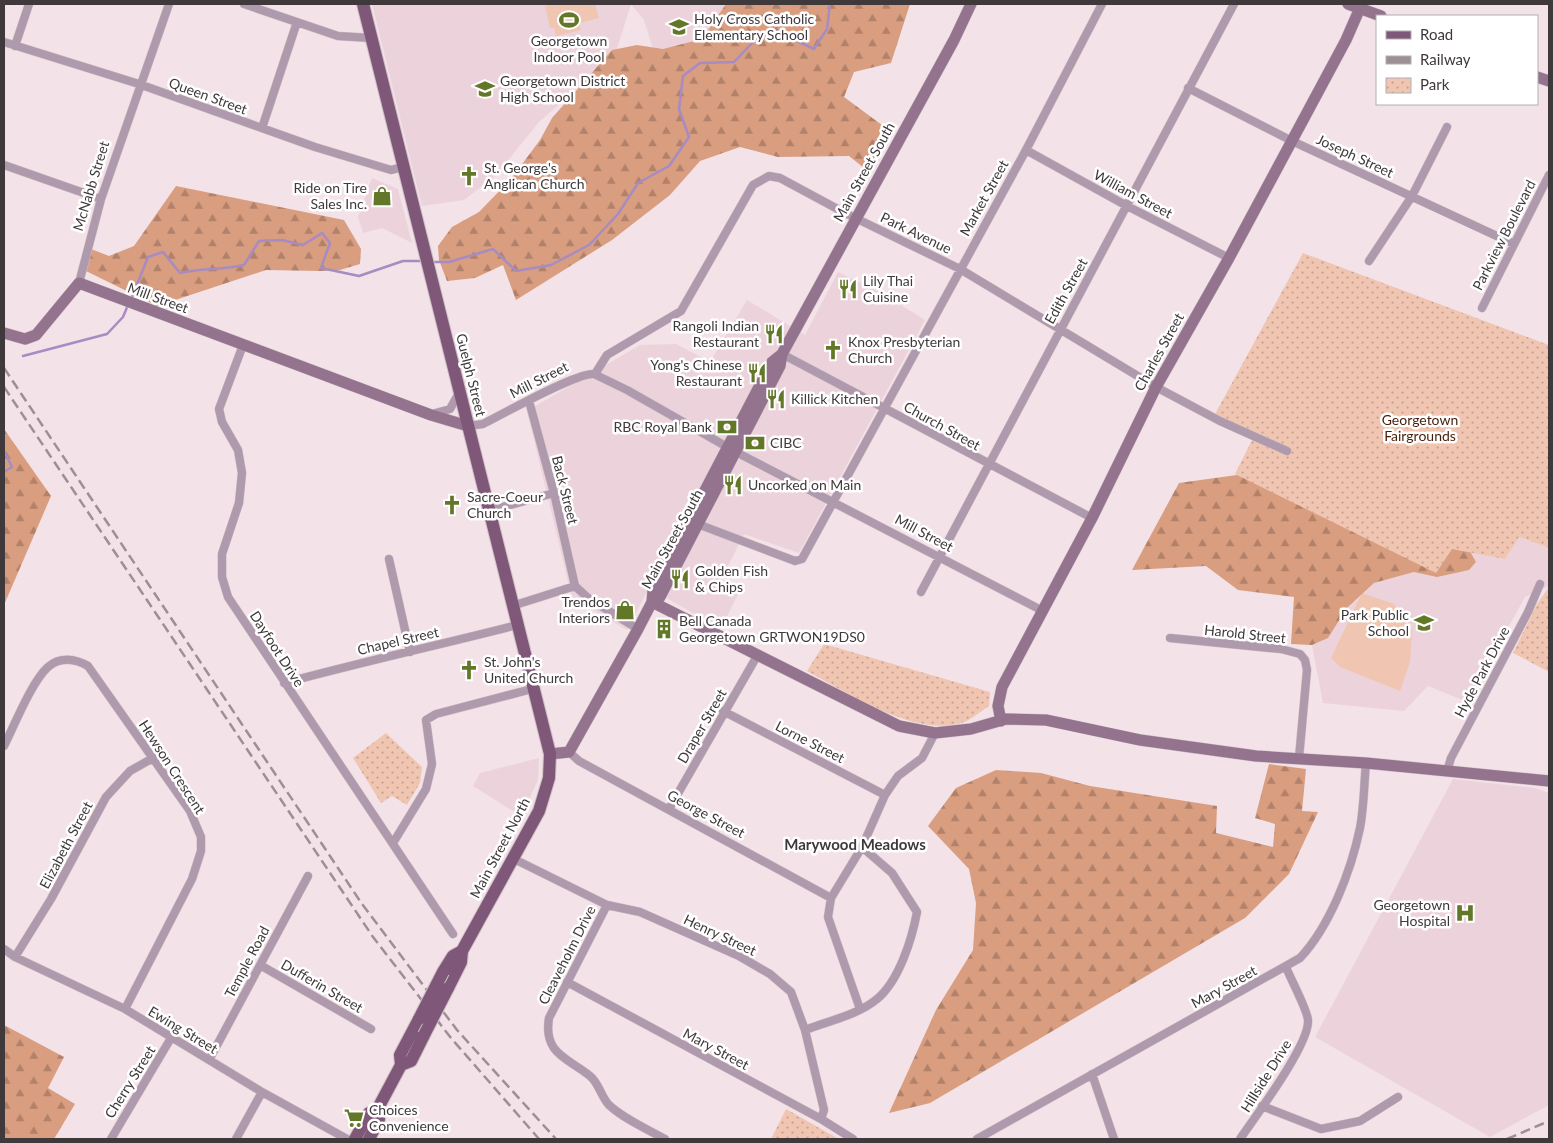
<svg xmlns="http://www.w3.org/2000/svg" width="1553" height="1143" viewBox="0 0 1553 1143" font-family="Lato,sans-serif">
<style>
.built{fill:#ecd3db}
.green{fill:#f0c6b2}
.forest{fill:url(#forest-firs)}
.park{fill:url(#park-dots)}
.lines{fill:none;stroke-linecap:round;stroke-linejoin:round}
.stream{stroke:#a68cc2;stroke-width:2.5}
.street-casing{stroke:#cfc0c5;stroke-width:9}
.secondary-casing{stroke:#cfc0c5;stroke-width:12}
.primary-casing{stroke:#cfc0c5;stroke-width:14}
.street{stroke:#af99ac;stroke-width:8}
.secondary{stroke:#93738e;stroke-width:11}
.primary{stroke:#7f5879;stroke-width:12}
.rail{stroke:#9c9094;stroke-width:2.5;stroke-dasharray:10 5;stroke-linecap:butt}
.primary-bridge-casing{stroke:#cfc0c5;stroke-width:14;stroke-linecap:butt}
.primary-bridge{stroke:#7f5879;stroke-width:12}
.labels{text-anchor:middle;stroke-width:5;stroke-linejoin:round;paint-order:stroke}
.poi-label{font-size:14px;fill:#3f393b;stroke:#fff;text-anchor:start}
.street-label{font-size:14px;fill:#3f393b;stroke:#fff}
.park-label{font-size:14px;fill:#461f09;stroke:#fff}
.neighbourhood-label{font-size:15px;font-weight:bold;fill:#3f393b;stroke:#fff}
</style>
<defs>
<pattern id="forest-firs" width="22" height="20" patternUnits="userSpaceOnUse" patternTransform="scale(1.25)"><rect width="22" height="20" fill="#d99d80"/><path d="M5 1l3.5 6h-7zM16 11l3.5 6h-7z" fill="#b1816a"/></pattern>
<pattern id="park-dots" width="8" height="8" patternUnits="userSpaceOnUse" patternTransform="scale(1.25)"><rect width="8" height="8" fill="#f0c6b2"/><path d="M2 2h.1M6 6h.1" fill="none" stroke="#c4a292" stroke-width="1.8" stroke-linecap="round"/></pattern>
</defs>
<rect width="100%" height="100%" fill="#f3e2e7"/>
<path class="built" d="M372,4H631L615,55L539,122L496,175L464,200L422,206Z
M631,4H728L707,34L671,53L653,49L644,20Z
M372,178L398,189L412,243L382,228L363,233L358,217Z
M838,272L880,292L925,320L799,553L744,534L720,582L740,590L721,629L649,588L627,630L572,598L527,411L640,345L676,344L710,362L747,300L805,335Z
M1519,537L1549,548V586L1525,597L1467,702L1428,686L1404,711L1323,703L1312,645L1328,638L1347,609L1374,583L1414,572L1452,548Z
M539,758L538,780L521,816L473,786L480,773Z
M1453,779L1535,788L1549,793V1105L1490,1137L1315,1037Z"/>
<path class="green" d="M553,4H595L599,18L579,23L581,30L556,36L554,28H550L545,6Z
M1362,593L1394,604L1412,630L1410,662L1400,691L1340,667L1331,658Z"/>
<path class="forest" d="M726,4H910L891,63L854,72L844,97L890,131L869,172L849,156L778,157L740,147L700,161L670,195L612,240L516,300L503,265L475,278L447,281L439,260L438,246L452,227L479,212L511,179L540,140L552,118L612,50L637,45L663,49L702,39Z
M176,186L344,220L361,249L360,264L340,270L320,271L266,270L157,306L86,271L91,249L109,256L134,246Z
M4,429L51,496L4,605Z
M1244,474L1464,541L1476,562L1469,570L1437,577L1414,572L1374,583L1347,608L1328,638L1312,645L1291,644L1294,597L1238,590L1206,566L1132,570L1179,483Z
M1269,764L1306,769L1302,811L1318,812L1289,874L1245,918L930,1103L889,1113L936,1010L973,950L976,903L969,869L928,826L956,788L996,770L1041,773L1090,786L1217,806L1216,833L1273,847L1275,824L1255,818Z
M4,1025L64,1057L48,1088L75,1104L54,1139H4Z"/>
<path class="park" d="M1303,253L1549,345V554V548L1519,537L1505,559L1452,549L1436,573L1235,474L1252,440L1214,416Z
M1549,587V672L1513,653L1537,604Z
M824,644L990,692L989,706C981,711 972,719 964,722C916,739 848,693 807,671Z
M386,733L422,767L420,783L407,805L392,796L381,803L353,758Z
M786,1109L837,1138L836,1139H771Z"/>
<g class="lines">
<path class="stream" d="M431,262H449L493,249L516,271L551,265L589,245L618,214L638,183L669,166L689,137L679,109L683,76L700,63L734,62L755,40L774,30L814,49L827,29L830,4
M131,300L148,257L163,252L180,273C201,268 223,270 244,265L259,241L282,240L303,245L322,233L330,243L321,268L359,276L403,261H423
M23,356L107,334L123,317L128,305
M4,451L12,467L4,472"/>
<defs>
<path id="street" d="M244,4L338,36L371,38
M4,42L139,84L315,147L391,170L403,167
M15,46L29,4
M1188,88L1292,141L1514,244
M262,128L297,22
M1026,150L1127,206L1229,258
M4,165L101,199
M1369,261L1412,196L1447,127
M79,283L101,199L169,4
M1482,308L1549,175
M243,345L219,409L222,422L238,450L242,473L239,503L222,554V577L228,597L453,934
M782,354L1092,518
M595,374L607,355L681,311L753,185L769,176L780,178L845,213L960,269L1156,387L1220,421L1287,451
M529,401L554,493L575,586
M432,414L450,409L459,393
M468,426L483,424C503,414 577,372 594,374L627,390L736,452L1041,610
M488,511L554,493
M695,523L795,561L802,559L1026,150L1102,4
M389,559L410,652
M575,586L588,598L638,629
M921,592L1234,4
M512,606L575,586
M1170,638L1281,649L1300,654L1305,660L1307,670L1299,758
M284,683C361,662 439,645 517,625
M723,711L885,795
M4,746C14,726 32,681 48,667C60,656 76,659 88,666L190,811L201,837V851L192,879L125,1009
M569,752L579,761L831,898
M1447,771L1451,758L1528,612L1540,584
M669,809L757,656
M393,843L426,789L432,764L426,720L436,714L532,689
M512,858L607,905L640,912L739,956L770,974L791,992L805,1030L824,1110L821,1119
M607,905L549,1018C543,1054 568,1058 590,1076C599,1083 601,1097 609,1105C624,1119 647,1129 665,1139
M4,949L15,957L125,1009L262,1092L347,1139
M15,957L51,899L106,797L130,771L153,758
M260,965L371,1029
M567,982L821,1119L853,1139
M860,1009L828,917L831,898L862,847L885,795L898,776L922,758L935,733
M805,1030C828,1021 858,1015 877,999C899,981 912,939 917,912L892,873L862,847
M209,1060L308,876
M1092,1074L1114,1139
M1262,1106L1321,1129L1360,1121L1398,1097
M111,1139L171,1038
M236,1139L262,1092
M977,1139L1300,958C1330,926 1351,871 1360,828C1364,807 1364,784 1366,763
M1240,1139C1255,1117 1310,1044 1308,1020C1307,1009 1291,980 1286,967"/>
<path id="secondary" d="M1348,4L1381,16
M1537,77L1549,81
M4,333L25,339L36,335L79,283L431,415L468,426
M652,602L899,726L935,733L971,729L1006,719L1046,720L1140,740L1256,756L1366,763L1549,781
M652,602L660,597L780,366L782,354
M1001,721L998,706L1002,687L1092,518L1156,387L1229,258L1346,40L1360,8
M550,754L569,752L638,629L652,602L653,590L772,362L782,354L954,40L971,4"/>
<path id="primary" d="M363,4L550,754L549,778L539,811L462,951L461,962L448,988
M443,972L453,956L462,951
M401,1065L411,1061L424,1035
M355,1139L369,1113L377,1110
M369,1139L379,1119L377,1110L401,1065L400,1055L419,1019"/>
</defs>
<use href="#street" class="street-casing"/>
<use href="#secondary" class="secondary-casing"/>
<use href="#primary" class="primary-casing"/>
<use href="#street" class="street"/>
<use href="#secondary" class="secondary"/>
<use href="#primary" class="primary"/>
<path class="rail" d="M4,368L362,904L457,1030L556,1139
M4,387L373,937L451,1038L539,1139
M1507,1139L1549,1121"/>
<defs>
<path id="primary-bridge" d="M419,1019L443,972
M424,1035L448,988"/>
</defs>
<use href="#primary-bridge" class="primary-bridge-casing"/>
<use href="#primary-bridge" class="primary-bridge"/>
</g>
<defs>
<symbol id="stadium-bare" viewBox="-9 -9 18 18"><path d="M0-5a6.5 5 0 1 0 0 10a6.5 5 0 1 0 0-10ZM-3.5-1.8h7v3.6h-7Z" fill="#627727" stroke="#fff" stroke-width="2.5" paint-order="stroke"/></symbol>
<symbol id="school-bare" viewBox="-9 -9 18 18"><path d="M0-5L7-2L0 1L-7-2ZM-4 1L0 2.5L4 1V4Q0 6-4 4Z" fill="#627727" stroke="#fff" stroke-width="2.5" paint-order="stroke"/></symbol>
<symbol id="church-bare" viewBox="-9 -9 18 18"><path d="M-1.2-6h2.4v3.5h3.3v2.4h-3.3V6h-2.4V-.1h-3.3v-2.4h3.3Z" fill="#627727" stroke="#fff" stroke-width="2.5" paint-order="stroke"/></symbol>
<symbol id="shop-bare" viewBox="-9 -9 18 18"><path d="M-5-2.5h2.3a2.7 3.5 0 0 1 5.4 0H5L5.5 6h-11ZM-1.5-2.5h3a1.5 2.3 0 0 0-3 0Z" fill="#627727" stroke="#fff" stroke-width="2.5" paint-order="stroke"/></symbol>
<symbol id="restaurant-bare" viewBox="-9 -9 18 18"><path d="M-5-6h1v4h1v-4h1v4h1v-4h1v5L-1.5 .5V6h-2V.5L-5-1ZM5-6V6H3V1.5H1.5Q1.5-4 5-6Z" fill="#627727" stroke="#fff" stroke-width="2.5" paint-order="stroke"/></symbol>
<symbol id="bank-bare" viewBox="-9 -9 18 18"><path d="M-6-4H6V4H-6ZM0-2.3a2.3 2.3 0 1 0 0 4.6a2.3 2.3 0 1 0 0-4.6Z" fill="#627727" stroke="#fff" stroke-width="2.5" paint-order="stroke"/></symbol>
<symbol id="building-bare" viewBox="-9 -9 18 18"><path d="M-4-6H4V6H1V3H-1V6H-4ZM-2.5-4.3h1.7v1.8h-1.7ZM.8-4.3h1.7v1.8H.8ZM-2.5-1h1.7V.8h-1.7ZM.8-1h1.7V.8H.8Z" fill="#627727" stroke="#fff" stroke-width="2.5" paint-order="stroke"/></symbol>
<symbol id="hospital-bare" viewBox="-9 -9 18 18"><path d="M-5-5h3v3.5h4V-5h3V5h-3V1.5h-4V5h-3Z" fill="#627727" stroke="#fff" stroke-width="2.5" paint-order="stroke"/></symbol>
<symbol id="supermarket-bare" viewBox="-9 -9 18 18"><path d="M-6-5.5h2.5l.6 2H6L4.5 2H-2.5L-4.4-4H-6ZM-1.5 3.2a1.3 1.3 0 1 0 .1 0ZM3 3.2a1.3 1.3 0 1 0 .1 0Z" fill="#627727" stroke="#fff" stroke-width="2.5" paint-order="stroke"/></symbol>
</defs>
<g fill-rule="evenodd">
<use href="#stadium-bare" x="555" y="6" width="28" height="28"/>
<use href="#school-bare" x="665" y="13" width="28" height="28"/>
<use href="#school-bare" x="471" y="75" width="28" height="28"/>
<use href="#church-bare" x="455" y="162" width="28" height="28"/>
<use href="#shop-bare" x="368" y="182" width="28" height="28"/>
<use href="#restaurant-bare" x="834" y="275" width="28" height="28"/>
<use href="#restaurant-bare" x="760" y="320" width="28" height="28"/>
<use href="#church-bare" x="819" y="336" width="28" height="28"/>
<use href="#restaurant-bare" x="743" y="359" width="28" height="28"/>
<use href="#restaurant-bare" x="762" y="385" width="28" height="28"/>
<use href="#bank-bare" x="713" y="413" width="28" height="28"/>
<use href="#bank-bare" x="741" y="429" width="28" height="28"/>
<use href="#restaurant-bare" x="719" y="471" width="28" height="28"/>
<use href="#church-bare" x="438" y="491" width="28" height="28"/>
<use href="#restaurant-bare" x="666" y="565" width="28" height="28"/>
<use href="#shop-bare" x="611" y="596" width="28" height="28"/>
<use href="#school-bare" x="1410" y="609" width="28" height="28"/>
<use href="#building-bare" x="650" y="615" width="28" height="28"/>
<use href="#church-bare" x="455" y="656" width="28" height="28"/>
<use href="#hospital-bare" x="1451" y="899" width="28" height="28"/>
<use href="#supermarket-bare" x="340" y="1104" width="28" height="28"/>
</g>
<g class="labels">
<g class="poi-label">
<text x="694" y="24">Holy Cross Catholic<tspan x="694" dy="16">Elementary School</tspan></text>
<text x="569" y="46" text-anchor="middle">Georgetown<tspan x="569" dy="16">Indoor Pool</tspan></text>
<text x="500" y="86">Georgetown District<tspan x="500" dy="16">High School</tspan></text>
<text x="484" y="173">St. George's<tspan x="484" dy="16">Anglican Church</tspan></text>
<text x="367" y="193" text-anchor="end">Ride on Tire<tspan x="367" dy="16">Sales Inc.</tspan></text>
<text x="863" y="286">Lily Thai<tspan x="863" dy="16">Cuisine</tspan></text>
<text x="759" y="331" text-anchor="end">Rangoli Indian<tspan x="759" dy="16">Restaurant</tspan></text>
<text x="848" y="347">Knox Presbyterian<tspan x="848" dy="16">Church</tspan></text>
<text x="742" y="370" text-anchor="end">Yong's Chinese<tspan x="742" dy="16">Restaurant</tspan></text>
<text x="791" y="404">Killick Kitchen</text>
<text x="712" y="432" text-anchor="end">RBC Royal Bank</text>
<text x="770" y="448">CIBC</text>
<text x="748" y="490">Uncorked on Main</text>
<text x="467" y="502">Sacre-Coeur<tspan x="467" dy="16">Church</tspan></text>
<text x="695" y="576">Golden Fish<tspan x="695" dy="16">&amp; Chips</tspan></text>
<text x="610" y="607" text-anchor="end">Trendos<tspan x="610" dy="16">Interiors</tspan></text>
<text x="1409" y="620" text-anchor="end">Park Public<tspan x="1409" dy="16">School</tspan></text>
<text x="679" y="626">Bell Canada<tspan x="679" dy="16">Georgetown GRTWON19DS0</tspan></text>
<text x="484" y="667">St. John's<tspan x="484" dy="16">United Church</tspan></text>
<text x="1450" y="910" text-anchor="end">Georgetown<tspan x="1450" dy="16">Hospital</tspan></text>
<text x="369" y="1115">Choices<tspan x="369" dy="16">Convenience</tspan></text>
</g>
<g class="street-label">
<text transform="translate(208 96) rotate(20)" y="5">Queen Street</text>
<text transform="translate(1355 156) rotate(25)" y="5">Joseph Street</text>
<text transform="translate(864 172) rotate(-61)" y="5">Main Street South</text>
<text transform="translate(91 186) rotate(-73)" y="5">McNabb Street</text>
<text transform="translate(1133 194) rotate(28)" y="5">William Street</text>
<text transform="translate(984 198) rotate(-61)" y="5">Market Street</text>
<text transform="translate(916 233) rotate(26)" y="5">Park Avenue</text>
<text transform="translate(1504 235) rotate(-63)" y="5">Parkview Boulevard</text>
<text transform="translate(1066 291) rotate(-61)" y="5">Edith Street</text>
<text transform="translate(158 298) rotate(20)" y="5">Mill Street</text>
<text transform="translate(1159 352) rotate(-61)" y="5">Charles Street</text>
<text transform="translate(471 375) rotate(76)" y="5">Guelph Street</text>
<text transform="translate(539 380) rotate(-27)" y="5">Mill Street</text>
<text transform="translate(942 426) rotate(29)" y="5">Church Street</text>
<text transform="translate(565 490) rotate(76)" y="5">Back Street</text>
<text transform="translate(924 533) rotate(28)" y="5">Mill Street</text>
<text transform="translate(672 539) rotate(-61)" y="5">Main Street South</text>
<text transform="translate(1245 634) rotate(6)" y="5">Harold Street</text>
<text transform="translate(398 641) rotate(-13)" y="5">Chapel Street</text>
<text transform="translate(277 649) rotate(57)" y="5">Dayfoot Drive</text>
<text transform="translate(1482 672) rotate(-62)" y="5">Hyde Park Drive</text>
<text transform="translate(702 726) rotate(-60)" y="5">Draper Street</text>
<text transform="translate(810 742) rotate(27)" y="5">Lorne Street</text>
<text transform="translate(172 767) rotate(57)" y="5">Hewson Crescent</text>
<text transform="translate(706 814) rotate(28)" y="5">George Street</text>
<text transform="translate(66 845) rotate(-62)" y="5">Elizabeth Street</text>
<text transform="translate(500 848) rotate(-62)" y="5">Main Street North</text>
<text transform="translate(720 935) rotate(25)" y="5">Henry Street</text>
<text transform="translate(567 955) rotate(-63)" y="5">Cleaveholm Drive</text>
<text transform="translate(247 962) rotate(-62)" y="5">Temple Road</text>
<text transform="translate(322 986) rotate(30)" y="5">Dufferin Street</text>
<text transform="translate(1224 987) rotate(-29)" y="5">Mary Street</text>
<text transform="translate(183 1030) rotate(31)" y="5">Ewing Street</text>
<text transform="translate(716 1049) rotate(28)" y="5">Mary Street</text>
<text transform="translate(1266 1076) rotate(-58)" y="5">Hillside Drive</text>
<text transform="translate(130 1082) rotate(-58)" y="5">Cherry Street</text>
</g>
<g class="park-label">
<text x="1420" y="425">Georgetown<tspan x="1420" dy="16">Fairgrounds</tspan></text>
</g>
<g class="neighbourhood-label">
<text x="855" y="850">Marywood Meadows</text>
</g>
</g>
<rect width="1553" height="1143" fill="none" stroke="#3f393b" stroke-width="10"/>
<rect x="1376" y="15" width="162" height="90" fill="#ffffff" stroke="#b2b0b1"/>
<rect x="1386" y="31" width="25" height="8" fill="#7f5879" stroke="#b2b0b1"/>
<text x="1420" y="40" font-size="15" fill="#3f393b">Road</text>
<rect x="1386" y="56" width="25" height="8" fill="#9c9094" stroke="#b2b0b1"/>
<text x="1420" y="65" font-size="15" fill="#3f393b">Railway</text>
<rect x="1386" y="78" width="25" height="15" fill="url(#park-dots)" stroke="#b2b0b1"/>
<text x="1420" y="90" font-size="15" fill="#3f393b">Park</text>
</svg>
